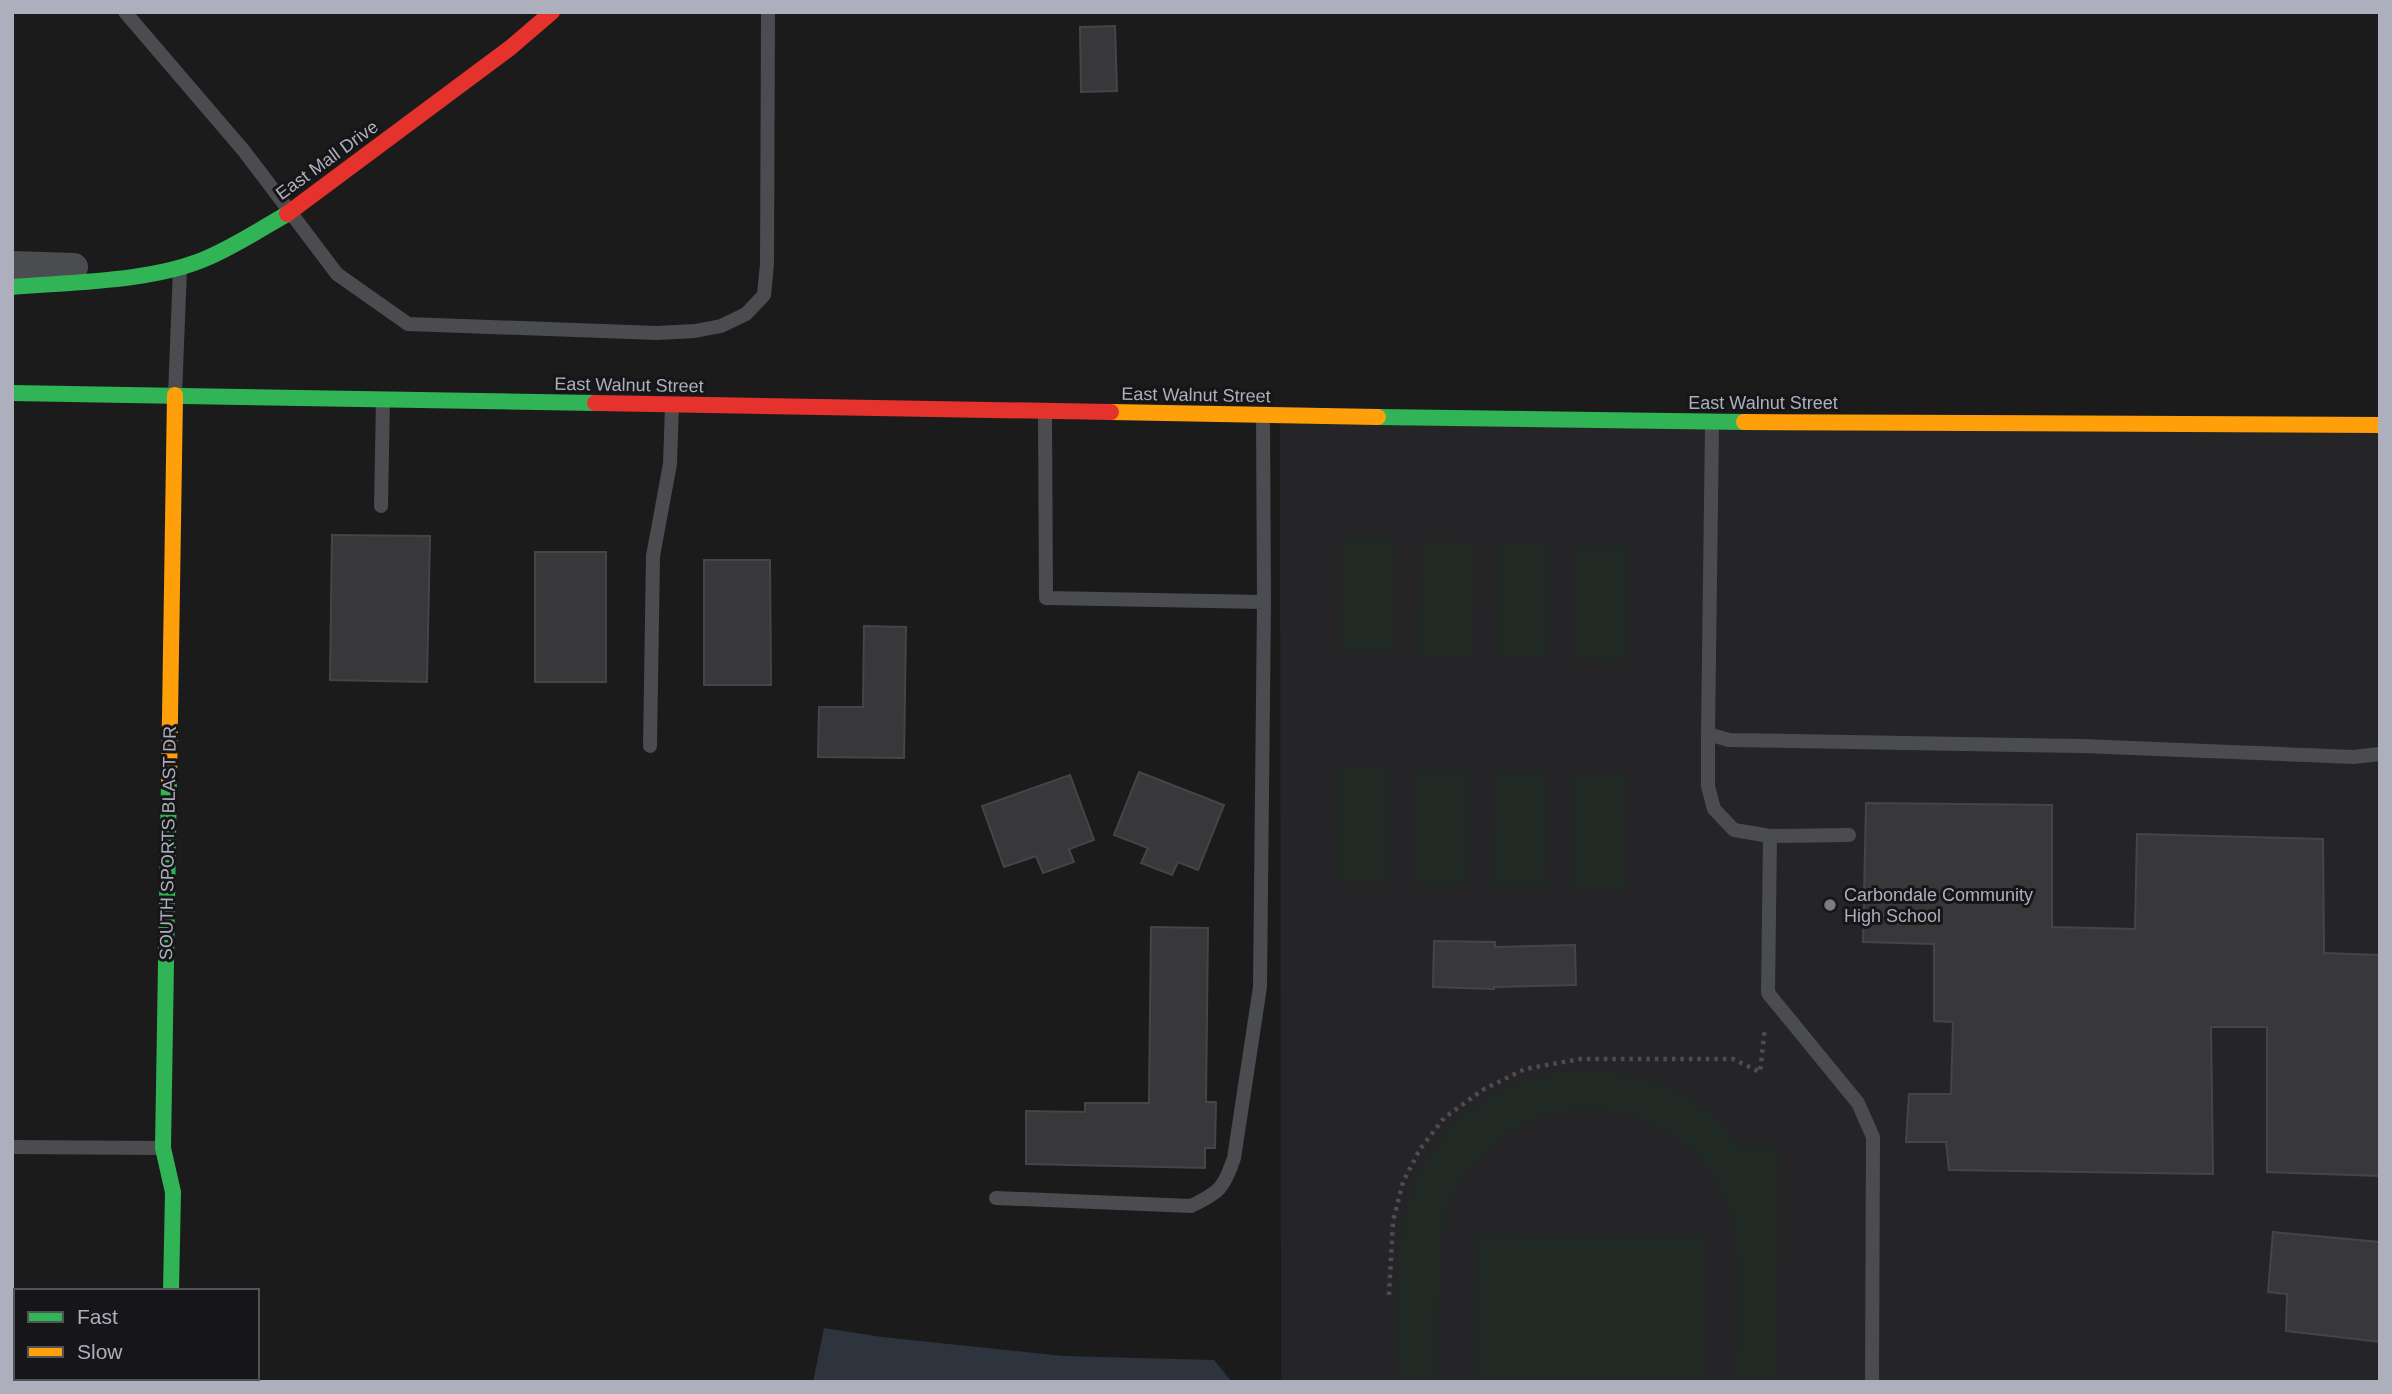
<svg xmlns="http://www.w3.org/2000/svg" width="2392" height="1394" viewBox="0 0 2392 1394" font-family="Helvetica,sans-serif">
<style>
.built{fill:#252528}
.green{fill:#212924}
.water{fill:#2e343e}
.building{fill:#38383a;stroke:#444548;stroke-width:2}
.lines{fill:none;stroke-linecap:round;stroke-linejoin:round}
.path{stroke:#4c4c51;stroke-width:4.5;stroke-dasharray:3.5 5;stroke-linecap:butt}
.lane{stroke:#4b4c4f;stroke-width:14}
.street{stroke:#4b4c4f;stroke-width:28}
.fast{stroke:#30b455;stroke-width:16}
.slow{stroke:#ff9f0a;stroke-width:16}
.jam{stroke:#e5322d;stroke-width:16}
.poi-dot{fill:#7a7b84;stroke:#161518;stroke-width:2.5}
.labels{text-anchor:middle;stroke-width:6;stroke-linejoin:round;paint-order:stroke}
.street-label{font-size:18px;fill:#adafbc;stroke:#161518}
.poi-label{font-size:18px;fill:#adafbc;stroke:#161518;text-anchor:start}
</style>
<rect width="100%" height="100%" fill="#1b1b1c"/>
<path class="built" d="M1280,416L2380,428V1382H1281Z"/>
<path class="green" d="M1342,539L1395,540L1394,653H1341Z
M1422,542L1474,543L1473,656L1420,655Z
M1498,543L1551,544L1549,657L1497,656Z
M1576,545L1629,546L1627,660L1575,659Z
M1338,768L1391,769L1389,882H1337Z
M1417,770L1470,771L1469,884H1415Z
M1495,771L1548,772L1546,886L1493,885Z
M1573,774L1626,775L1624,888L1571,887Z
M1593,1069C1653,1076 1704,1096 1740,1146L1779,1147L1776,1382H1736C1737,1319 1748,1246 1720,1189C1710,1168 1693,1150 1675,1137C1597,1082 1487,1115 1450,1203C1438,1231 1440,1262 1439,1292C1439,1322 1438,1352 1438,1382H1398C1398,1329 1394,1274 1403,1222C1414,1157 1467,1097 1531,1078C1551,1072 1572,1070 1593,1069Z
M1475,1234L1705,1237L1703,1382H1474Z"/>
<path class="water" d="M824,1328L882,1337L1063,1356L1214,1360L1232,1382H813Z"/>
<path class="building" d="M1115,26L1117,91L1081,92L1080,27Z
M332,535L430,536L427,682L330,680Z
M535,552H606V682H535Z
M704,560H770L771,685H704Z
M864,626L906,627L904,758L818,757L819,707H863Z
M1139,772L1224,805L1198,870L1178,862L1172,875L1141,863L1148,848L1114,835Z
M1070,775L1094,840L1069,849L1074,862L1043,873L1036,856L1004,867L982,806Z
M1866,803L2052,805V927L2135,929L2137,834L2323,839L2324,953L2380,955V1176L2267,1172V1027H2211L2213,1174L1949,1170L1946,1142H1906L1909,1094H1951L1953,1022L1934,1021V944L1863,942Z
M1151,927L1208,928L1206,1102H1216L1215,1148H1205V1168L1026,1164V1111L1085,1112V1103H1149Z
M1434,941L1495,942V947L1575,945L1576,985L1494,987V989L1433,987Z
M2273,1232L2380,1242V1342L2286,1331L2287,1294L2268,1292Z"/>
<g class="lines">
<path class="path" d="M1389,1295L1393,1221L1403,1182L1420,1149L1444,1118L1484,1089L1525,1069L1580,1059H1733L1760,1072L1765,1027"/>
<path class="lane" d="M125,12L244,151L337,274L408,324L657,333L695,331L721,326L746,314L764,295L767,264L768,12
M175,395L180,269
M1045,413L1046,598L1264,602L1263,416
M1712,425L1708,734L1729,740L2082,746L2353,757L2380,754
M381,506L383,399
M1708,734V786L1714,809L1734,830L1770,836L1849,835
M650,746L653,556L670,464L672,406
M1770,836L1768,993L1858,1103L1873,1137L1872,1382
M12,1147L162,1148
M996,1198L1191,1206C1220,1192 1224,1188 1234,1158L1260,987L1264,602"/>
<path class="street" d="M12,265L74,267
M170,1382V1378"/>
<path class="fast" d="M12,287C71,282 153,282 207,258C235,246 261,229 287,214
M12,393L595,403
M1378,417L1744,422
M169,780L163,1148L173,1192L171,1291"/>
<path class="slow" d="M1111,412L1378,417
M1744,422L2380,425
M169,780L175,395"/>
<path class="jam" d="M287,214L510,48L552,12
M595,403L1111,412"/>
</g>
<circle class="poi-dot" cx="1830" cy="905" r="7"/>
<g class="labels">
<g class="street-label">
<text transform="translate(327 160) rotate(-36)" y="6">East Mall Drive</text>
<text transform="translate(629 385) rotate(1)" y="6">East Walnut Street</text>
<text transform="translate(1196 395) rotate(1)" y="6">East Walnut Street</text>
<text x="1763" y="409">East Walnut Street</text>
<text transform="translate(168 843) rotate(-89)" y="6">SOUTH SPORTS BLAST DR</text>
</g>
<g class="poi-label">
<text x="1844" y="901">Carbondale Community<tspan x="1844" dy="21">High School</tspan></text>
</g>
</g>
<rect width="2392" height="1394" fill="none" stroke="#adafbc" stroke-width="28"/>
<rect x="14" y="1289" width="245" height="91" fill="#161518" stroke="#52535a" stroke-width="2"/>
<rect x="28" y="1312" width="35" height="10" fill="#30b455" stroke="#52535a" stroke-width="2"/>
<text x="77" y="1324" font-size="21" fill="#adafbc">Fast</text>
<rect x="28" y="1347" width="35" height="10" fill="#ff9f0a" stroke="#52535a" stroke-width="2"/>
<text x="77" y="1359" font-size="21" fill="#adafbc">Slow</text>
</svg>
